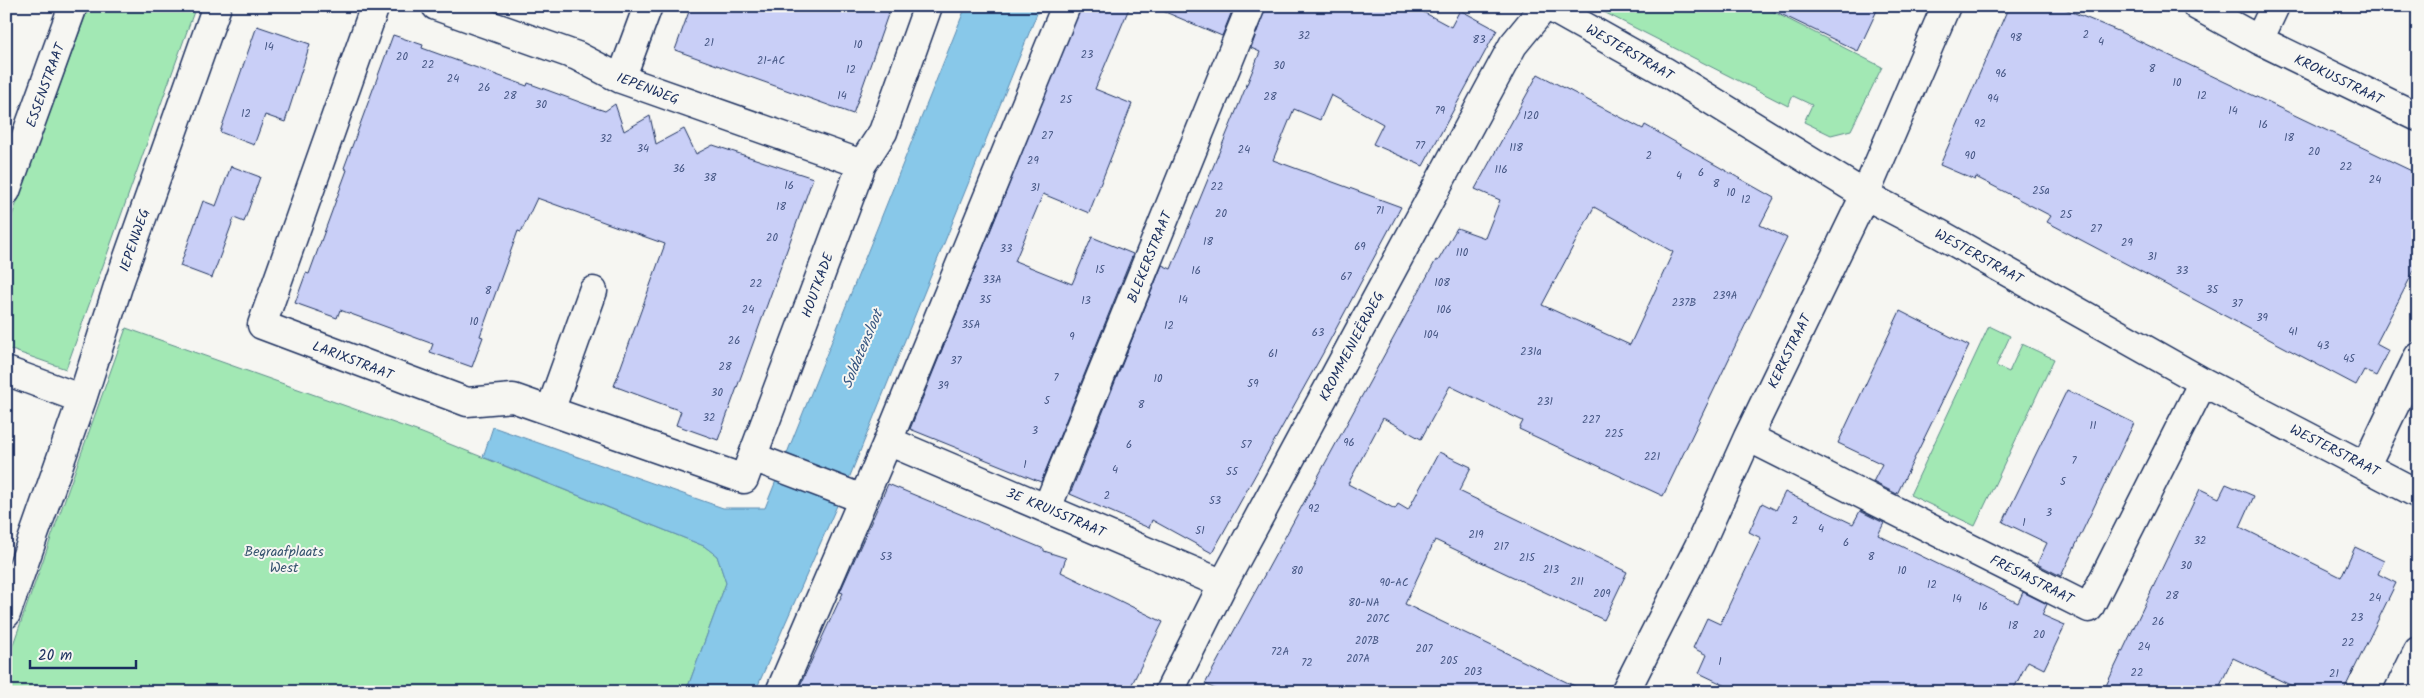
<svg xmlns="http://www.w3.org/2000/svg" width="2424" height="698" viewBox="0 0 2424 698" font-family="Kalam,sans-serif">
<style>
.green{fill:#a2e8b4;stroke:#5e8c89}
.water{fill:#88c8e9;stroke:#5c8bb1}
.building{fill:#c9cff7;stroke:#1b2f5e;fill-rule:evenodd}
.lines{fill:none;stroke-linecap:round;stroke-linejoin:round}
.minor-casing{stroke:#1b2f5e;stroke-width:31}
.minor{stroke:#f6f6f2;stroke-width:28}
.labels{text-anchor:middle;stroke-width:4;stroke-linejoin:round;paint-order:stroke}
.number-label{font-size:11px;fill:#465784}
.street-label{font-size:14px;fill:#1b2f5e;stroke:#f6f6f2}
.park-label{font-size:14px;fill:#36546f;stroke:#f6f6f2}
.water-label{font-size:15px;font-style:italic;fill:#365581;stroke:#f6f6f2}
</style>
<rect width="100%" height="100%" fill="#f6f6f2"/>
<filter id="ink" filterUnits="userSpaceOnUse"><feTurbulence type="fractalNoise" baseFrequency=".02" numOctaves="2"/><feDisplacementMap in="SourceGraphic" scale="10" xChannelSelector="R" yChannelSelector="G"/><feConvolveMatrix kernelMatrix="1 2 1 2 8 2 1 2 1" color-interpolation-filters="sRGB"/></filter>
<g filter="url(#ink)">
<path class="green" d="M89,6H196L66,369L6,348V232Z
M1592,6H1762L1882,67L1851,130L1831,135L1804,122L1812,105L1793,96L1788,106Z
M1989,326L2010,336L1996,366L2009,372L2022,344L2054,359L1975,526L1910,495Z
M126,328L422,433L704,546L717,556L726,583L686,692H70L54,687L49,692H6V664Z"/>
<path class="water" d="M966,6H1040L850,476L755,692H686L726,583L717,556L704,546L483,457L493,427L723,508H765Z"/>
<path class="building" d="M691,6H891L853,114L675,50Z
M1081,6H1130L1095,89L1132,104L1089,213L1043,194L1015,261L1072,284L1092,237L1133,254L1041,482L910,429Z
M1151,6H1234L1222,36Z
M1266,6H1412L1451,27L1460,10L1497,30L1423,166L1373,144L1383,124L1331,95L1320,120L1294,109L1273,160L1401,207L1322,355L1212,553L1152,520L1149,528L1070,494L1162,265L1171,269L1239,104L1260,52L1251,48Z
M1764,6H1879L1858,51Z
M2009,6H2058L2118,31L2418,174V263L2376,344L2389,351L2376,376L2364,370L2356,385L2047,222L2051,216L1976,177L1975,180L1940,165Z
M257,26L310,44L285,122L265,115L254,145L220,132Z
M393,35L423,45L422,48L527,86L528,83L593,107L605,111L615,104L624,131L650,116L656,144L684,129L696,154L713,145L813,178L718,440L676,425L681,411L614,386L665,244L537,198L521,232L518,231L480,336L483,337L472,367L430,352L433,344L340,310L337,318L295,303L306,273L309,274L347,170L344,168Z
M1538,74L1643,129L1645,125L1774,198L1760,225L1787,238L1663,496L1519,429L1523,421L1450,386L1421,439L1383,418L1348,484L1395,509L1398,504L1408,510L1439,452L1471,467L1459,491L1627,572L1604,620L1435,540L1405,604L1587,692H1221L1205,684L1436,260L1438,261L1457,228L1485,238L1500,200L1475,189ZM1594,207L1673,252L1630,345L1542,305Z
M231,166L260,177L244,222L234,218L212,278L180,266L203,201L216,206Z
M1900,311L1969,346L1897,494L1873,482L1882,464L1838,443Z
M2067,390L2134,423L2061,576L2037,564L2047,543L2003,522Z
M888,484L1044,549V551L1066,558L1061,572L1163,622L1128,692H797L839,601L843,593L840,592Z
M2226,484L2254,496L2240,527L2341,577L2355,547L2384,561L2378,574L2396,583L2343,692H2305L2233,658L2217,692H2103L2200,489L2219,498Z
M1785,492L1853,524L1860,511L1884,523L1878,535L2018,603L2023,592L2047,604L2042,615L2065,625L2044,669L2028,661L2012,692H1739L1699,673L1707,655L1693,648L1707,618L1720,624L1761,538L1749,532L1762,503L1776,510Z"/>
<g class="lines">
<defs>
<path id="minor" d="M375,6L262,325L467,402L513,398L744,479L862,164L883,132L928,6
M436,6L577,56L621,79L862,164
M1548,6L1664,71L1865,195L1940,234L2203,382L2418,494
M2197,6L2259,40L2418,117
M2259,40L2275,6
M621,79L648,6
M6,191L73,6
M6,371L82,399L120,280L217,6
M550,411L593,291
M1748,437L2089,608L2203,382
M888,441L1223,584
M753,457L863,499
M2366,465L2418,357
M1047,508L1251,6
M6,614L82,399
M780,692L888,441L1066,6
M1169,692L1223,584L1513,45L1545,6
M1625,692L1700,544L1748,437L1865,195L1946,6
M2398,692L2418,651"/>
</defs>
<use href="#minor" class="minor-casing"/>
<use href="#minor" class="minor"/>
</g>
</g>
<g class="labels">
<g class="number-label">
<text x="2086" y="38">2</text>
<text x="1304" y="39">32</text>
<text x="2016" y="41">98</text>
<text x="1479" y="43">83</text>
<text x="2101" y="45">4</text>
<text x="709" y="46">21</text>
<text x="858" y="48">10</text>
<text x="269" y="50">14</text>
<text x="1087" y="58">23</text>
<text x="402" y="60">20</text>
<text x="771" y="64">21-AC</text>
<text x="428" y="68">22</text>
<text x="1279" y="69">30</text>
<text x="2152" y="72">8</text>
<text x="851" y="73">12</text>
<text x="2001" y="77">96</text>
<text x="453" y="82">24</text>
<text x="2177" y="86">10</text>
<text x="484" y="91">26</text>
<text x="510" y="99">28</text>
<text x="842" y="99">14</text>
<text x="2202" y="99">12</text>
<text x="1270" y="100">28</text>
<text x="1993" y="102">94</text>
<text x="1066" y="103">25</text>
<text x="541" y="108">30</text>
<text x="1440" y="114">79</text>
<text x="2233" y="114">14</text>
<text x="246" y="117">12</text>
<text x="1531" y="119">120</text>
<text x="1980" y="127">92</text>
<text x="2263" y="128">16</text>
<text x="1047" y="139">27</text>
<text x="2289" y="141">18</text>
<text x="606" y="142">32</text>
<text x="1420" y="149">77</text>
<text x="1516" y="151">118</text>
<text x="643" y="152">34</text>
<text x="1244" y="153">24</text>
<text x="2314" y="155">20</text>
<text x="1649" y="159">2</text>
<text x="1970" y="159">90</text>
<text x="1033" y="164">29</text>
<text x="2346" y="170">22</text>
<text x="679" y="172">36</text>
<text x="1501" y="173">116</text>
<text x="1701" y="176">6</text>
<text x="1679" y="179">4</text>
<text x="710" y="181">38</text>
<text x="2375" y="183">24</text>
<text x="1716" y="187">8</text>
<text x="789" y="189">16</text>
<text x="1217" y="190">22</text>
<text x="1035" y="191">31</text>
<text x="2041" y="194">25a</text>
<text x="1731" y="196">10</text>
<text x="1746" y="203">12</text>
<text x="781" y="210">18</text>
<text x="1380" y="214">71</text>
<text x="1221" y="217">20</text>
<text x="2066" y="218">25</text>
<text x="2096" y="232">27</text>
<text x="772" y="241">20</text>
<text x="1208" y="245">18</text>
<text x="2127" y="246">29</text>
<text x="1360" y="250">69</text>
<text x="1006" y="252">33</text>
<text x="1462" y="256">110</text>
<text x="2152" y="260">31</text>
<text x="1100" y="273">15</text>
<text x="1196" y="274">16</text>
<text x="2182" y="274">33</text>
<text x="1346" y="280">67</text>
<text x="992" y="283">33A</text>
<text x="1442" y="286">108</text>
<text x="756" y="287">22</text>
<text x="2212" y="293">35</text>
<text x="488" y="294">8</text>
<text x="1725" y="299">239A</text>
<text x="985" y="303">35</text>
<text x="1183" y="303">14</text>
<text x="1086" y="304">13</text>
<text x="1684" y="306">237B</text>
<text x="2237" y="307">37</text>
<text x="748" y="313">24</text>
<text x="1444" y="313">106</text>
<text x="2262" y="321">39</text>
<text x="474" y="325">10</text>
<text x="971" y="328">35A</text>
<text x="1169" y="329">12</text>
<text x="2293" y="335">41</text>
<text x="1318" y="336">63</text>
<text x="1431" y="338">104</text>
<text x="1072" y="340">9</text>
<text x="734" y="344">26</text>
<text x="2323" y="349">43</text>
<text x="1531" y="355">231a</text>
<text x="1273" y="357">61</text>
<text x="2349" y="362">45</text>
<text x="956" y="364">37</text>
<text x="725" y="370">28</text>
<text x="1056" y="381">7</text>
<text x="1158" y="382">10</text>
<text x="1253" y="387">59</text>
<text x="943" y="389">39</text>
<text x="717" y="396">30</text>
<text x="1047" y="404">5</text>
<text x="1545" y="405">231</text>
<text x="1141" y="408">8</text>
<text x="709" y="421">32</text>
<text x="1591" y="423">227</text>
<text x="2093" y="429">11</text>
<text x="1035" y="434">3</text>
<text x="1614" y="437">225</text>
<text x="1349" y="446">96</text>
<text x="1129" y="448">6</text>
<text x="1246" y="448">57</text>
<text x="1652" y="460">221</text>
<text x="2074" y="464">7</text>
<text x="1025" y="468">1</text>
<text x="1115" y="473">4</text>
<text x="1232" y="475">55</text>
<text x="2063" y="485">5</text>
<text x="1107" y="499">2</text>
<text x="1215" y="504">53</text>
<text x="1314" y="512">92</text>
<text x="2049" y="516">3</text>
<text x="1795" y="524">2</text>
<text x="2024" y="526">1</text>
<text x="1821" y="532">4</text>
<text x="1200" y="534">51</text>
<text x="1476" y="538">219</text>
<text x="2200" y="544">32</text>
<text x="1846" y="546">6</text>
<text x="1501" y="550">217</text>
<text x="886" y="560">53</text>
<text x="1871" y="560">8</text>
<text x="1527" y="561">215</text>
<text x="2186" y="569">30</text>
<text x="1551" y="573">213</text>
<text x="1297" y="574">80</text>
<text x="1902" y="574">10</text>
<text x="1577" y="585">211</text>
<text x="1394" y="586">90-AC</text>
<text x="1932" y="588">12</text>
<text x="1602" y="597">209</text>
<text x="2172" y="599">28</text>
<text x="2375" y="601">24</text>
<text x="1957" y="602">14</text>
<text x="1364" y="606">80-NA</text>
<text x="1983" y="610">16</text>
<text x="2357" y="621">23</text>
<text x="1378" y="622">207C</text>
<text x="2158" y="625">26</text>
<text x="2013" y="629">18</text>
<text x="2039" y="638">20</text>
<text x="1367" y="644">207B</text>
<text x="2348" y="646">22</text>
<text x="2144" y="650">24</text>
<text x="1424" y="652">207</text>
<text x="1280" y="655">72A</text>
<text x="1358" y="662">207A</text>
<text x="1449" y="664">205</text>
<text x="1720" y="665">1</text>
<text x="1307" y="666">72</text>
<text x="1473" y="675">203</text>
<text x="2137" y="676">22</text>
<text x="2334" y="677">21</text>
</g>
<g class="street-label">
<text transform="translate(1630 52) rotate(30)" y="5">WESTERSTRAAT</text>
<text transform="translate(2339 79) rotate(26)" y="5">KROKUSSTRAAT</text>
<text transform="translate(45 85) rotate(-70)" y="5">ESSENSTRAAT</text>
<text transform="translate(648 88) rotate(21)" y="5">IEPENWEG</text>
<text transform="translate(134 240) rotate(-71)" y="5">IEPENWEG</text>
<text transform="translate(1979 256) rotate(29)" y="5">WESTERSTRAAT</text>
<text transform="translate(1149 257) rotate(-68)" y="5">BLEKERSTRAAT</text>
<text transform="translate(817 285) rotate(-70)" y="5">HOUTKADE</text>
<text transform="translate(1351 346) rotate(-62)" y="5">KROMMENIEËRWEG</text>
<text transform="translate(1789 351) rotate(-64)" y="5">KERKSTRAAT</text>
<text transform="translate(353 360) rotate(21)" y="5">LARIXSTRAAT</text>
<text transform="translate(2335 450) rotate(27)" y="5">WESTERSTRAAT</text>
<text transform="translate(1056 512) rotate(23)" y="5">3E KRUISSTRAAT</text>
<text transform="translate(2032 579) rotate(27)" y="5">FRESIASTRAAT</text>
</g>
<g class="park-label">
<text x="284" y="556">Begraafplaats<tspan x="284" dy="16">West</tspan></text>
</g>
<g class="water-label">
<text transform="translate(862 349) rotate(-67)" y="5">Soldatensloot</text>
</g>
</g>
<rect width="2424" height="698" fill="none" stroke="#f6f6f2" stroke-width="25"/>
<rect x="12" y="12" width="2399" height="673" fill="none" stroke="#1b2f5e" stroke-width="2" filter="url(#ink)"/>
<path d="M30 660v8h106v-8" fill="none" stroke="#1b2f5e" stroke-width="2.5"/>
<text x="38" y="660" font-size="15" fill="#1b2f5e" stroke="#f6f6f2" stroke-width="4" paint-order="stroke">20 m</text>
</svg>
